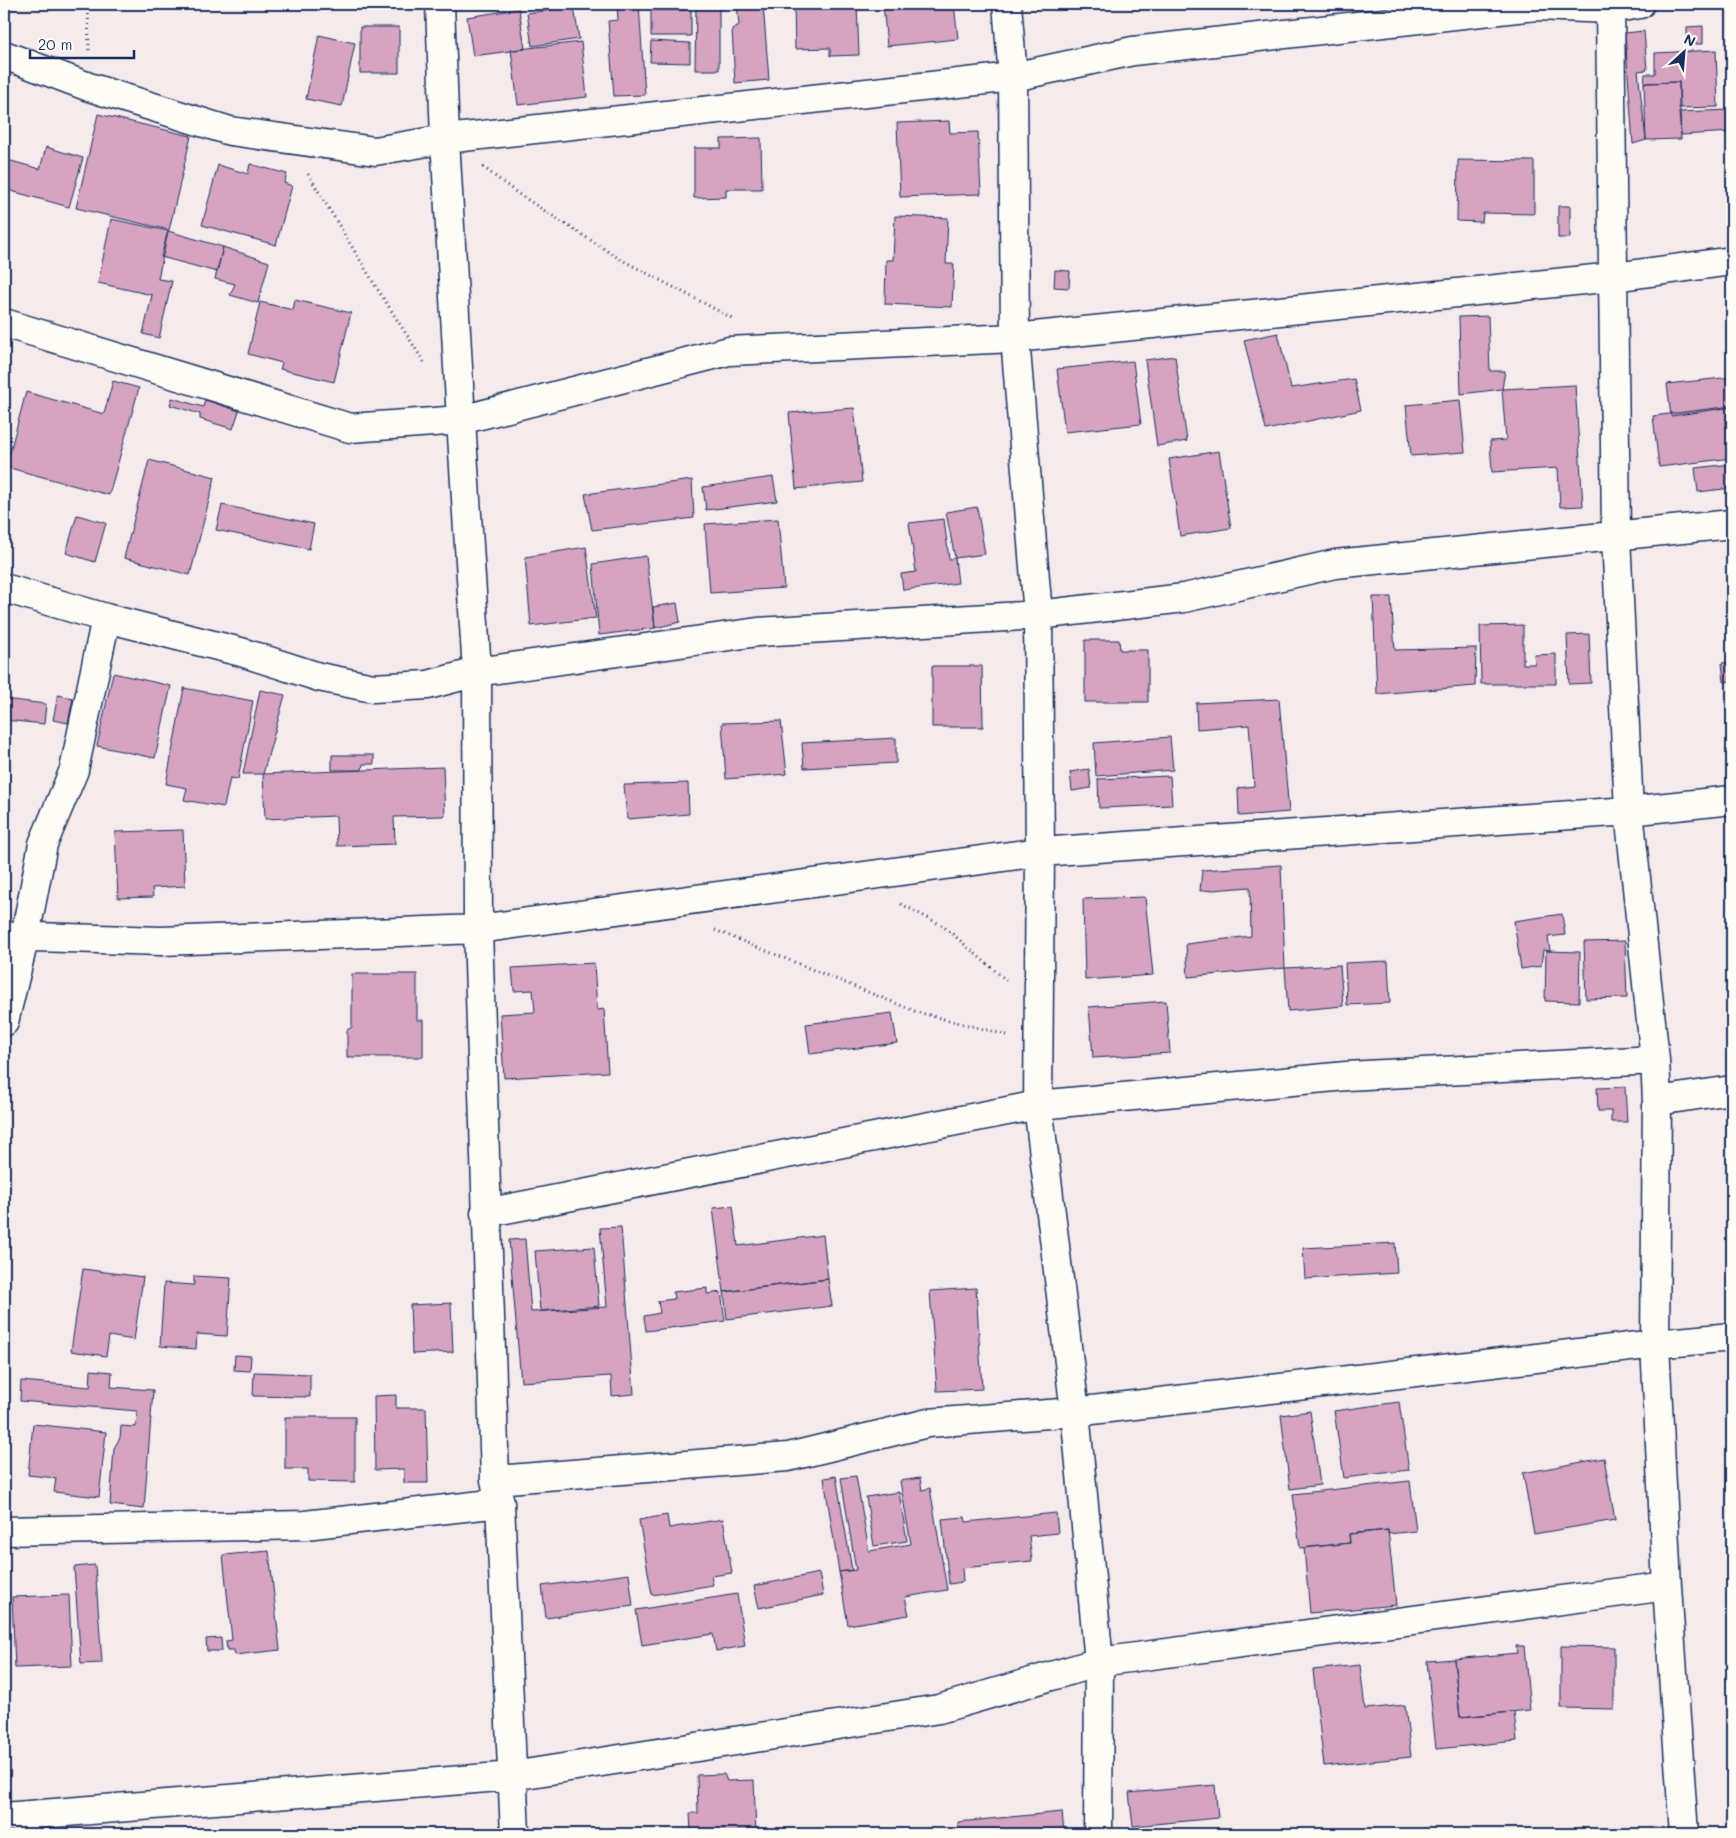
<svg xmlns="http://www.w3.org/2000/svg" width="1736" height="1838" viewBox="0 0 1736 1838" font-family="Mali,sans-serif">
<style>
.building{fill:#d6a3c0;stroke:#1b2f5e}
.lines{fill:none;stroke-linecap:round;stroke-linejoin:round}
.minor-casing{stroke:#1b2f5e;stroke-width:31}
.path{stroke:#1b2f5e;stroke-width:3;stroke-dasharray:1 4;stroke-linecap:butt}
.minor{stroke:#fdfcf7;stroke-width:28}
</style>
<rect width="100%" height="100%" fill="#f5eaec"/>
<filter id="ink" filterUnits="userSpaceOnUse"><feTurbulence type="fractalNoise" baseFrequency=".02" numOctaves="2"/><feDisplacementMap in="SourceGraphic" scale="10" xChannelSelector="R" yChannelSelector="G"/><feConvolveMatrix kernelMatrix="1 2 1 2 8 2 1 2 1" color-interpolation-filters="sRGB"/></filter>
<g filter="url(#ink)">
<path class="building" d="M617,4H639L645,95L614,96L608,21L618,20Z
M696,4H719V70H695Z
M737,4H763L769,80L735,83L732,29L739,25Z
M832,4H857L859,55L830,56V48L795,49L794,8L832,7Z
M883,4H954L958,39L887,46Z
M574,7L579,39L532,46L527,13Z
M519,9L525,49L473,56L467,17Z
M651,10H691V36H651Z
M1703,26V44H1687V27Z
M360,27H399V73H360Z
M1644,31L1647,70L1638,71L1646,140L1633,144L1625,33Z
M319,35L355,43L342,106L306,99Z
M651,41L690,43V63L650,62Z
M581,42L587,97L518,105L511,50Z
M1716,50L1718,107L1679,108V82L1644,83L1645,74H1655V53Z
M1679,82L1681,139L1646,140L1644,83Z
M1731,110L1732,132L1681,135L1679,112Z
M98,114L191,136L169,230L76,208Z
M949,121L950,133L978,132L981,194L900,197L897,123Z
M761,138L762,189H726V197L694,198V148H721V139Z
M46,147L83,158L69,207L4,189V159L40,169Z
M1458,160L1534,161V214L1483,213L1482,222L1457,221Z
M250,164L287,174L284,183L292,186L276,245L202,225L218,165L248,174Z
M1558,206H1570V238H1558Z
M895,216L948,218L946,264H954L952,307L885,304L886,260H893Z
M111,219L168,231L158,279L172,281L159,338L143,334L152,295L98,283Z
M168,231L223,247L217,272L161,257Z
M223,247L269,262L258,303L230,295L235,284L215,279Z
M1055,270L1070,271L1069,288L1054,287Z
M295,300L351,313L334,382L280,369L282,363L248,354L260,302L293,310Z
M1488,316L1490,371H1505L1502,389L1461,394L1459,317Z
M1278,333L1291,388L1354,379L1361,410L1266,430L1244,340Z
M1175,356L1187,441L1157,446L1145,360Z
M1133,361L1141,424L1065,432L1057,369Z
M1732,377V407L1671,416L1667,384Z
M113,381L139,388L109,495L6,467L26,392L104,414Z
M1575,385L1583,506L1560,507L1558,468L1492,472L1490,441L1506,440L1502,389Z
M172,398L203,407L205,400L239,411L233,429L200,419V414L170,405Z
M1460,400L1465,452L1411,456L1406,405Z
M1732,406V458L1659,467L1653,416Z
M854,408L862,482L796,489L789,413Z
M1219,451L1231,528L1180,536L1169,459Z
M149,460L215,477L190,575L124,558Z
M1732,464V488L1698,492L1695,468Z
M773,477L777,501L706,510L703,487Z
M692,480L694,518L592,530L585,494Z
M222,505L314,524L309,549L216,530Z
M977,507L985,554L955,558L946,512Z
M77,515L106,523L95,562L66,553Z
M778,519L784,588L710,593L705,524Z
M944,519L949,559L955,558L958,583L903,590L901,574L916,572L909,523Z
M586,547L596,618L531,626L525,557Z
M646,556L655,628L599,635L593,564Z
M1373,597H1391L1395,650L1476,648L1475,686L1377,694Z
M677,603L680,622L655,628L653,607Z
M1523,625V664H1535L1534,655L1556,654V684H1481L1480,626Z
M1589,634L1591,683L1569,684L1567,635Z
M1085,640H1119L1120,650H1148V702H1085Z
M1732,662V681L1724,682L1722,663Z
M932,666H982L983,727H932Z
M113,673L171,686L155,758L97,746Z
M184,688L253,701L238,779L230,778L224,807L184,800L187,788L166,784Z
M260,690L285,695L263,774H243Z
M58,695L73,698L68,723L53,720Z
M4,699L46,704L44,724L4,720Z
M1279,699L1289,812L1239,816L1238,788L1254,786L1249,725L1197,729L1196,703Z
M781,721L787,774L726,779L722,723Z
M1170,737L1173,770L1096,776L1094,743Z
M896,738V763L804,768L802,743Z
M332,755H374V764H363L362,770H332Z
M443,767L445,816L394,817L395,844L337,846L336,816L265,819L263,774Z
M1089,769L1091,788L1072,791L1070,772Z
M1170,776L1172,805L1099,808L1098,779Z
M688,783L689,814L627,819L624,785Z
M183,830L185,886L152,888L153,897L118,898L115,832Z
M1281,865L1285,968L1188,977L1186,944L1251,936L1250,887L1200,891L1202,870Z
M1145,897L1153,975L1085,980L1083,899Z
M1562,914L1565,935L1548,937L1550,951L1543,950L1541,966L1521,969L1514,921Z
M1625,941L1627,998L1586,999L1584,942Z
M1546,951L1580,952L1579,1002L1545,1001Z
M1388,961L1390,1003L1347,1005L1345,963Z
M594,963L597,1010L604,1009L608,1072L504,1078L500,1014L535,1012L533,990L514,991L512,968Z
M1340,965L1343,1006L1288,1011L1285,968Z
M352,974H417V1020H423V1057H347V1030L352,1027Z
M1166,1001L1170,1053L1093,1058L1089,1007Z
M892,1013L897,1043L810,1054L806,1024Z
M1625,1087L1627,1122H1611V1111H1598L1597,1088Z
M733,1206L738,1246L823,1235L828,1279L724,1292L713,1208Z
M621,1227L634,1394L612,1396L611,1376L521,1382L509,1240L525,1239L531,1312L607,1307L600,1228Z
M1395,1243L1397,1273L1305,1279L1303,1248Z
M594,1247L599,1306L540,1311L535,1251Z
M83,1269L143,1277L134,1340L109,1336L106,1356L71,1351Z
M194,1276L231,1278L227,1336L197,1334L196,1349L160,1346L164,1283L194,1285Z
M828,1279L832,1306L727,1319L724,1292Z
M707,1288V1294L721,1292L725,1321L646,1331L644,1316L660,1313L658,1301L674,1299L673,1292Z
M976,1288L982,1389L937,1391L930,1291Z
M451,1303L453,1352L412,1354L410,1305Z
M235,1355L251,1356L250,1371L234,1370Z
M91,1370L112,1372L111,1387L153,1390L144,1509L110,1505L114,1448L120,1438L121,1426L136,1427L137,1411L20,1401L21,1381L90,1387Z
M254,1372L310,1374V1397L253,1396Z
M396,1395V1408H426L428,1483H404V1469L375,1470L374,1396Z
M1399,1402L1409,1470L1344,1478L1334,1411Z
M1310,1411L1320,1485L1290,1489L1281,1415Z
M285,1417H355V1482L308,1481V1469H285Z
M33,1424L106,1432L99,1497L54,1492L56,1478L28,1475Z
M1604,1458L1615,1520L1534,1534L1523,1473Z
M836,1476L852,1570L839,1572L824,1478Z
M856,1476L869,1551L911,1544L900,1481L920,1478L922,1490L930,1488L947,1590L905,1597L909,1615L848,1625L839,1572L856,1570L841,1478Z
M1410,1481L1416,1531L1388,1534V1530L1349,1534L1350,1543L1300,1548L1293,1494Z
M899,1492L907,1541L874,1546L866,1497Z
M1056,1513L1058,1533L1029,1536L1032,1561L962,1568L963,1582L949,1584L942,1519L965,1517L966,1522Z
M667,1515L669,1528L723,1519L732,1573L711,1576L713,1585L652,1595L639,1520Z
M1388,1530L1396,1605L1310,1613L1304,1548L1350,1543L1349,1534Z
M269,1551L280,1650L235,1655L234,1650H227L226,1641L232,1640L223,1555Z
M95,1565L102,1663L81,1664L74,1567Z
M819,1573L823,1595L759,1608L754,1586Z
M629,1574L633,1606L546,1618L542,1586Z
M737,1594L745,1646L716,1651L713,1634L642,1645L636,1610Z
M69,1595L72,1666L15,1668L12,1597Z
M221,1638L222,1651H207L206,1639Z
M1729,1638H1732V1701H1731Z
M1516,1646H1524L1530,1710L1460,1717L1454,1659L1517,1653Z
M1561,1646L1614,1647V1709L1561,1708Z
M1454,1659L1460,1717L1514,1712L1517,1741L1436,1749L1427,1661Z
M1360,1665L1365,1709L1405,1705L1411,1757L1324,1766L1313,1670Z
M724,1774L727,1781L754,1780L756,1834H691L690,1813H698L697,1775Z
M1215,1785L1218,1818L1133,1826L1129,1793Z
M1062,1812L1064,1832L1039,1834H959L958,1822Z"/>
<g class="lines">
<defs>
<path id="minor" d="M440,4L445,139L461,420L477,672L478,929L495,1480L500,1503L515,1834
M1007,4L1013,77L1015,338L1038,615L1040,852L1038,1105L1075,1412L1099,1662L1098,1834
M1610,4L1616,536L1629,811L1655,1060L1657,1101L1655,1344L1732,1337
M4,55L89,87L230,131L375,151L445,139L1013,77L1133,51L1536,6L1611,9L1640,4
M4,323L350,428L461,420L729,351L1015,338L1614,277L1732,261
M4,588L106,618L241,652L319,677L373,688L428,685L477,672L758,632L1038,615L1184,598L1335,564L1732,524
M4,936L161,941L478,929L1040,852L1629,811L1732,800
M4,1022L25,936L43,844L74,770L106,618
M1657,1101L1732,1090
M485,1213L1038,1105L1346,1076L1655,1060
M495,1480L788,1457L928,1423L1075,1412L1655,1344L1667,1586L1684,1834
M4,1531L305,1525L500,1503
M4,1817L512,1776L939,1709L1099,1662L1667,1586"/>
</defs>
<use href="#minor" class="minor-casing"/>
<path class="path" d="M88,4L89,54
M483,167L517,193L620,259L732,318
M308,174L375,285L424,362
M901,904L943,926L1007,981
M715,930L917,1012L1007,1035
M270,1834L275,1827"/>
<use href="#minor" class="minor"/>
</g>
</g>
<rect width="1736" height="1838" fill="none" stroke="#fdfcf7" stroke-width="20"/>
<rect x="10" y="10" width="1716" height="1818" fill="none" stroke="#1b2f5e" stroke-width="2" filter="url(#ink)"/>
<g transform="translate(1684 52) rotate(26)" stroke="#fdfcf7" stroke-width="4" paint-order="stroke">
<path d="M0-4L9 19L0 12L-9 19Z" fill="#1b2f5e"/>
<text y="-8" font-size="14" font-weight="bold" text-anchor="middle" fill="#1b2f5e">N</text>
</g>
<path d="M30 50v8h104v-8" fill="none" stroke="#1b2f5e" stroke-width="2.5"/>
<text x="38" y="50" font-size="15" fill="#1b2f5e" stroke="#fdfcf7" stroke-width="4" paint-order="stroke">20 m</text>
</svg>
